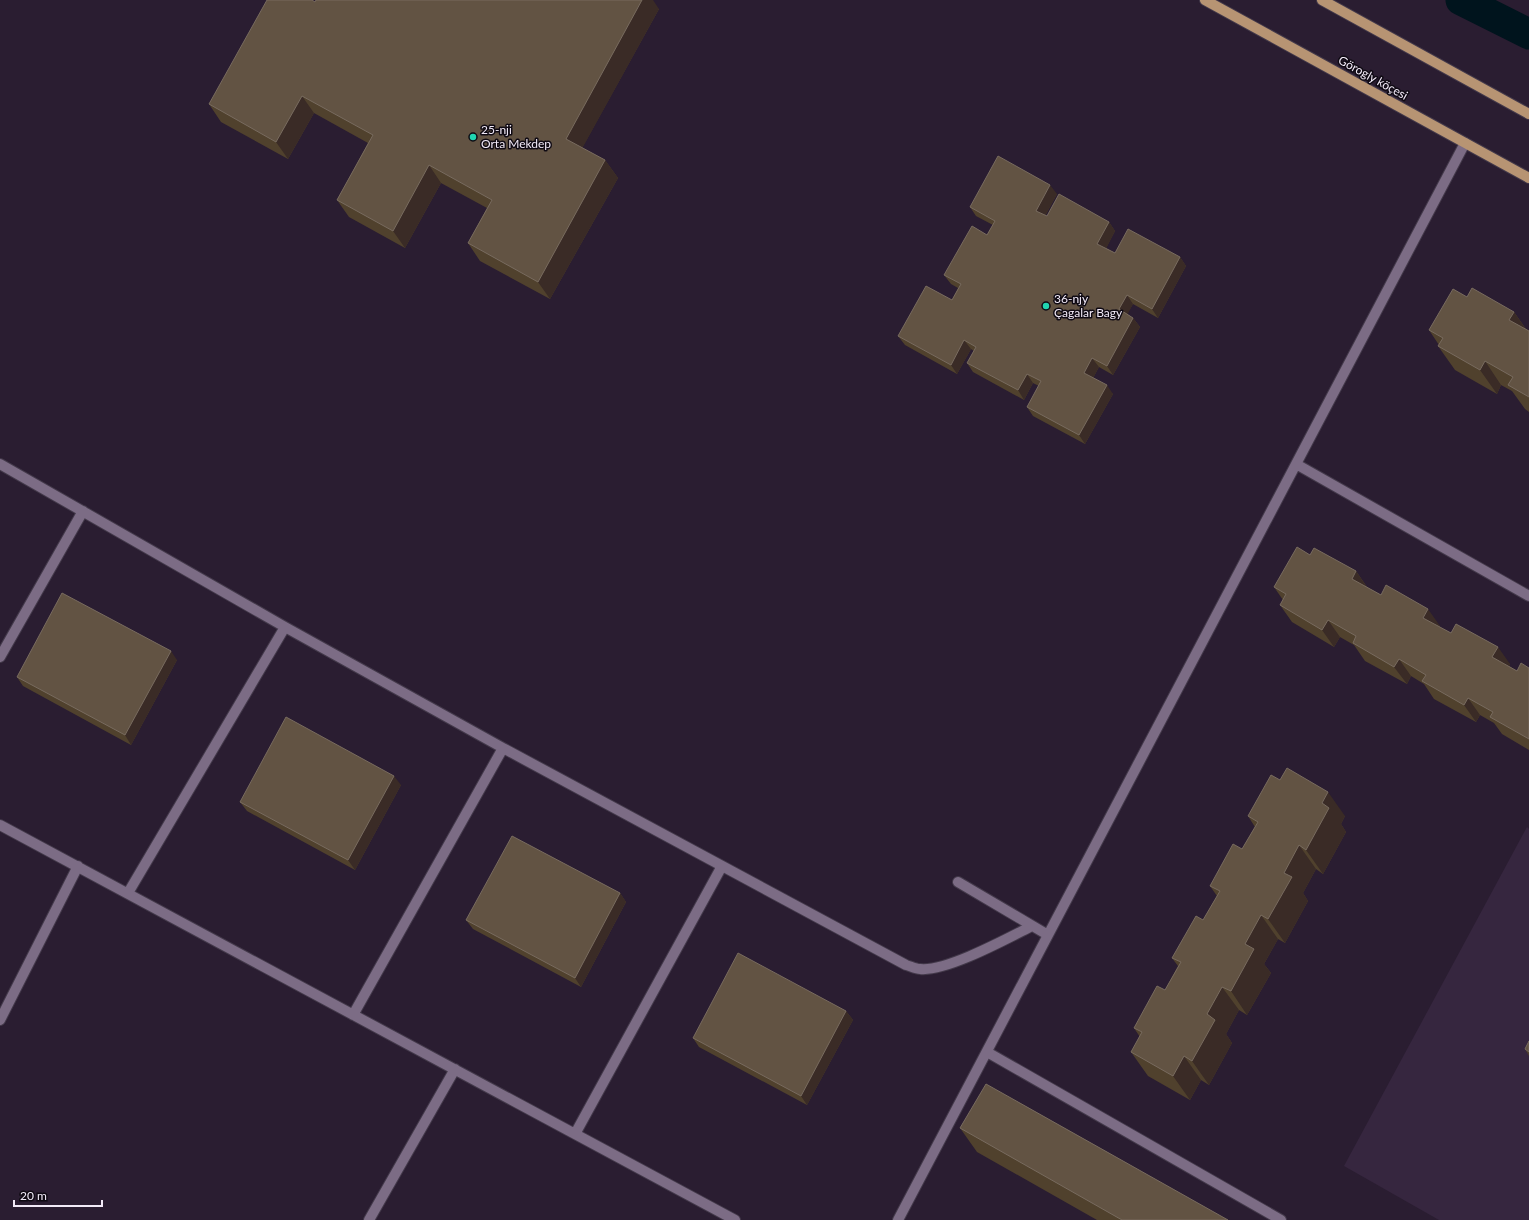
<svg xmlns="http://www.w3.org/2000/svg" width="1529" height="1220" viewBox="0 0 1529 1220" font-family="Lato,sans-serif">
<style>
.built{fill:#36263f}
.lines{fill:none;stroke-linecap:round;stroke-linejoin:round}
.canal{stroke:#00141d;stroke-width:31}
.service-casing{stroke:#43394a;stroke-width:12}
.primary-casing{stroke:#43394a;stroke-width:12}
.service{stroke:#7c6c85;stroke-width:10}
.primary{stroke:#b79473;stroke-width:10}
.wall{fill:#50412d}
.shaded-wall{fill:#3a2b26}
.building{fill:#625343;stroke:#786b5f}
.poi-dot{fill:#21d5b0;stroke:#0f0a13;stroke-width:1.5}
.labels{text-anchor:middle;stroke-width:3;stroke-linejoin:round;paint-order:stroke}
.street-label{font-size:12px;fill:#f2eaf8;stroke:#0f0a13}
.poi-label{font-size:12px;fill:#f2eaf8;stroke:#0f0a13;text-anchor:start}
</style>
<rect width="100%" height="100%" fill="#2a1d31"/>
<path class="built" d="M1527,827L1529,829V1220H1439L1344,1166Z"/>
<g class="lines">
<path class="canal" d="M1461,0L1529,34"/>
<defs>
<path id="service" d="M0,464L285,627L503,748L906,965C910,966 916,969 920,969C946,972 1008,938 1032,926
M1296,464L1529,596
M0,657L83,511
M0,825L735,1220
M958,882L1048,935
M128,893L285,627
M353,1015L503,748
M0,1020L78,866
M987,1052L1281,1220
M575,1134L722,866
M369,1220L455,1069
M898,1220L1465,143"/>
<path id="primary" d="M1205,0L1529,178
M1322,0L1529,114"/>
</defs>
<use href="#service" class="service-casing"/>
<use href="#primary" class="primary-casing"/>
<use href="#service" class="service"/>
<use href="#primary" class="primary"/>
</g>
<path class="wall" d="M315,2L659,9L582,148L605,160L618,178L550,299L480,261L468,243L487,208L441,183L405,248L349,217L337,200L368,143L314,113L288,159L221,122L209,104Z
M1057,194L1045,216H1047L1109,222L1115,231L1106,248L1115,253L1180,257L1186,266L1158,318L1133,304L1127,314L1133,318L1140,327L1113,375L1099,367L1093,378L1113,394L1085,444L1033,416L1027,407L1039,386L1033,383L1024,400L973,372L967,363L974,351L971,349L957,374L905,345L898,336L952,300L958,288L951,284L944,275L987,235L993,225L976,216L970,207Z
M1467,297L1514,312L1526,329L1529,331V412L1525,409L1512,391L1501,385L1497,394L1455,370L1438,346L1439,345L1429,330Z
M1310,555L1356,571L1367,587L1381,595L1440,626L1439,627L1510,664L1509,666L1517,671L1529,668V750L1502,734L1494,723L1480,715L1476,722L1434,699L1424,684L1411,676L1407,684L1365,661L1354,645L1340,637L1334,647L1292,622L1280,605L1283,600L1274,587Z
M177,660L131,745L23,686L17,677Z
M401,785L355,870L247,811L240,802Z
M1248,816H1345L1341,824L1346,832L1323,874L1316,869L1303,893L1308,901L1285,943L1278,939L1264,964L1271,973L1247,1015L1239,1010L1226,1034L1232,1043L1209,1085L1201,1080L1190,1100L1148,1076L1131,1052L1140,1037L1134,1028L1165,990L1178,966L1172,958L1203,920L1217,896L1210,886L1242,849L1255,827Z
M620,893L626,902L581,987L473,929L466,920Z
M846,1011L853,1020L807,1105L699,1047L693,1038Z
M1529,1041V1056L1525,1049Z
M960,1128L1228,1220H1097L977,1152Z"/>
<path class="shaded-wall" d="M642,0H653L659,9L578,156L566,139Z
M302,96L314,113L288,159L276,142Z
M605,160L618,178L550,299L538,282Z
M429,165L441,183L405,248L393,231Z
M1050,185L1057,194L1043,220L1036,211Z
M1109,222L1115,231L1104,253L1097,244Z
M1180,257L1186,266L1158,318L1152,309Z
M1127,295L1133,304L1125,319L1119,309Z
M1514,312L1529,334L1509,320Z
M1133,318L1140,327L1113,375L1107,366Z
M964,340L971,349L957,374L951,365Z
M1092,358L1099,367L1091,382L1084,373Z
M1485,361L1501,385L1497,394L1480,370Z
M1027,374L1033,383L1024,400L1018,390Z
M1107,385L1113,394L1085,444L1079,435Z
M1356,571L1368,589L1352,579Z
M1428,609L1440,626L1435,635L1423,618Z
M1328,620L1340,637L1334,647L1322,630Z
M1498,647L1510,664L1504,674L1492,657Z
M171,651L177,660L131,745L125,735Z
M1399,659L1411,676L1407,684L1394,667Z
M1468,698L1480,715L1476,722L1464,705Z
M394,776L401,785L355,870L348,860Z
M1328,792L1345,816L1341,824L1346,832L1323,874L1306,850L1322,803Z
M1299,845L1316,869L1303,893L1308,901L1285,943L1268,919L1284,873Z
M620,893L626,902L581,987L575,978Z
M1261,915L1278,939L1264,964L1271,973L1247,1015L1231,991L1245,944Z
M1222,987L1239,1010L1226,1034L1232,1043L1209,1085L1192,1061L1207,1014Z
M846,1011L853,1020L807,1105L801,1096Z
M1184,1056L1201,1080L1190,1100L1173,1076Z"/>
<path class="building" d="M267,0H312L315,2L316,0H642L566,139L605,160L538,282L468,243L492,200L429,165L393,231L337,200L373,135L302,96L276,142L209,104Z
M998,156L1050,185L1036,211L1047,216L1059,194L1109,222L1097,244L1115,253L1128,229L1180,257L1152,309L1127,295L1119,309L1133,318L1107,366L1092,358L1084,373L1107,385L1079,435L1027,407L1041,381L1027,374L1018,390L967,363L976,347L964,340L951,365L898,336L926,286L952,300L961,284L944,275L972,226L987,235L995,221L970,207Z
M1472,288L1514,312L1509,320L1529,331V397L1508,385L1513,377L1485,361L1480,370L1438,346L1443,338L1429,330L1453,289L1467,297Z
M1297,547L1310,555L1314,548L1356,571L1352,579L1381,595L1386,585L1428,609L1423,618L1451,633L1456,624L1498,647L1492,657L1517,671L1521,663L1529,668V739L1490,717L1493,712L1468,698L1464,705L1422,681L1426,675L1399,659L1394,667L1353,643L1356,636L1328,620L1322,630L1280,605L1286,594L1274,587Z
M62,593L171,651L125,735L17,677Z
M286,717L394,776L348,860L240,802Z
M1287,768L1328,792L1322,803L1329,808L1306,850L1299,845L1284,873L1292,877L1268,919L1261,915L1245,944L1254,949L1231,991L1222,987L1207,1014L1215,1020L1192,1061L1184,1056L1173,1076L1131,1052L1142,1032L1134,1028L1157,986L1165,990L1181,962L1172,958L1196,916L1203,920L1220,891L1210,886L1233,844L1242,849L1258,822L1248,816L1271,775L1280,780Z
M512,836L620,893L575,978L466,920Z
M738,953L846,1011L801,1096L693,1038Z
M1529,1041V1052L1525,1049Z
M986,1084L1228,1220H1122L960,1128Z"/>
<g class="poi-dot">
<circle cx="473" cy="137" r="4"/>
<circle cx="1046" cy="306" r="4"/>
</g>
<g class="labels">
<g class="street-label">
<text transform="translate(1373 78) rotate(29)" y="4">Görogly köçesi</text>
</g>
<g class="poi-label">
<text x="481" y="134">25-nji<tspan x="481" dy="14">Orta Mekdep</tspan></text>
<text x="1054" y="303">36-njy<tspan x="1054" dy="14">Çagalar Bagy</tspan></text>
</g>
</g>
<path d="M14 1200v6h88v-6" fill="none" stroke="#f2eaf8" stroke-width="2"/>
<text x="20" y="1200" font-size="12" fill="#f2eaf8" stroke="#0f0a13" stroke-width="3" paint-order="stroke">20 m</text>
</svg>
